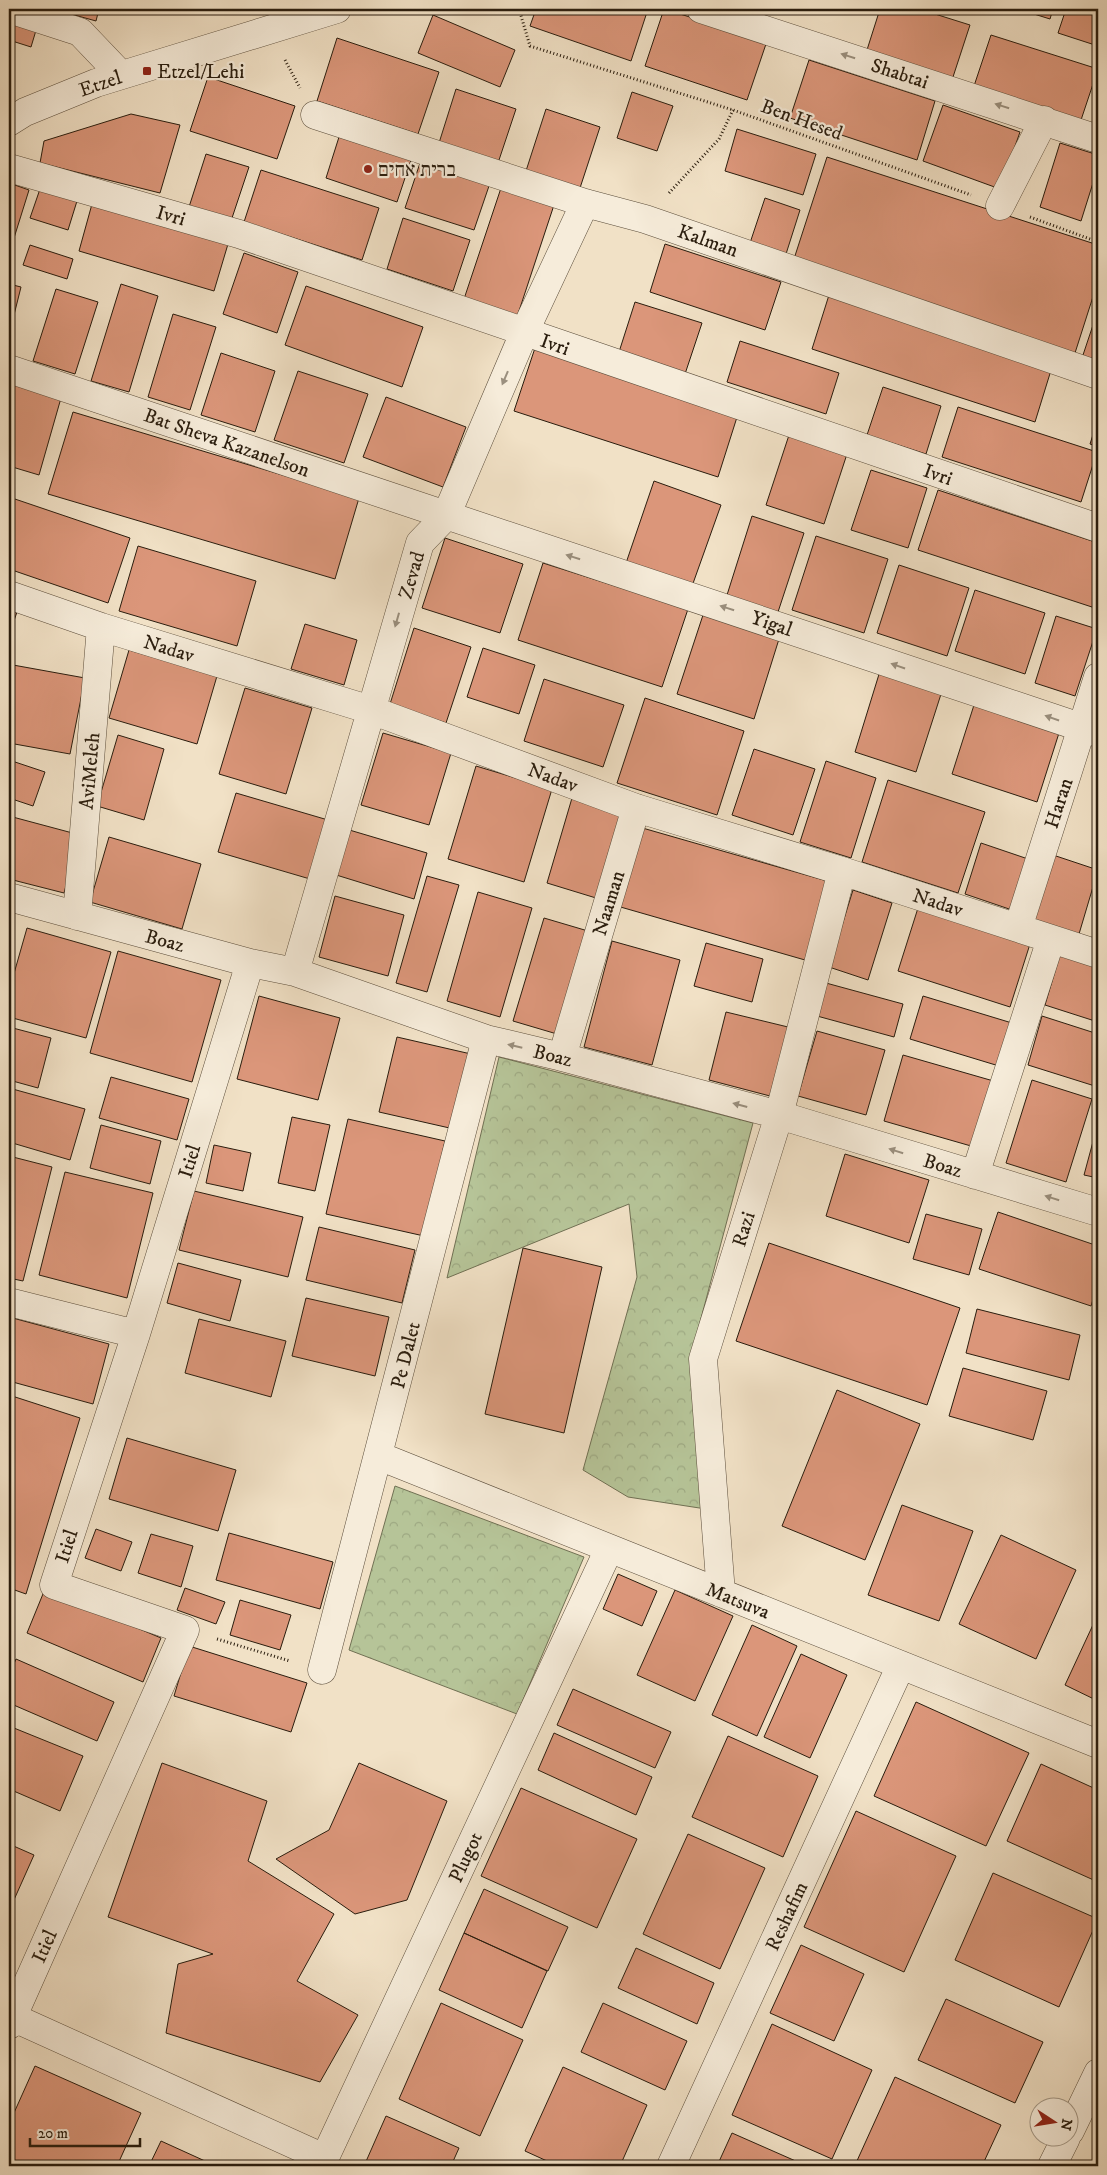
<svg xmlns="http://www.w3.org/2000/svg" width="1107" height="2175" viewBox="0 0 1107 2175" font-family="'IM FELL DW Pica','Frank Ruhl Libre',serif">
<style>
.forest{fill:url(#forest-crowns);stroke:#707053}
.building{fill:#db967a;stroke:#2a1d0e}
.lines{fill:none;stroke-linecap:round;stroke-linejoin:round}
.minor-casing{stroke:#5c4e3c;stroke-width:29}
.path{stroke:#2a1d0e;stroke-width:3;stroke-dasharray:1 2.5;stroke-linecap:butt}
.minor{stroke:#f6ecda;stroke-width:28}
.oneway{fill:#9a8f7e}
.poi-dot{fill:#8f2418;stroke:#f6ecda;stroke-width:2}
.labels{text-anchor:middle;stroke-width:4.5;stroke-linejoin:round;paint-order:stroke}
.poi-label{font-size:20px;fill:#2a1d0e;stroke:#f6ecda;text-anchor:start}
.street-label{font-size:20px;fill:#2a1d0e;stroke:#f6ecda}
</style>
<defs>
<pattern id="forest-crowns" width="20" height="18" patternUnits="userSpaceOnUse" patternTransform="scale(1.25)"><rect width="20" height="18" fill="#b6c498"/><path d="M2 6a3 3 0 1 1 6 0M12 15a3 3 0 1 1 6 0" fill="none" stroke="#9da882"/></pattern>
</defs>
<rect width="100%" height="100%" fill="#f1e1c6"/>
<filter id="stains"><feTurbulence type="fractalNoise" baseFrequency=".004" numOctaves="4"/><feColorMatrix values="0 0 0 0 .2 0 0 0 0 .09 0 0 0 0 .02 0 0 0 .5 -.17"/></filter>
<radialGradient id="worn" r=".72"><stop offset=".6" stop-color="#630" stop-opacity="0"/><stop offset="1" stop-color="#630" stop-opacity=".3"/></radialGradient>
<path class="forest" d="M499,1057L753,1123L691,1356L706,1509L628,1497L583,1470L637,1277L629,1204L447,1278Z
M395,1486L584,1557L517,1714L349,1650Z"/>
<path class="building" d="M53,9H99L96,21Z
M536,9H648L631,61L530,26Z
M664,9L767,41L747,100L645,66Z
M880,9H919L970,25L952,80L866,53Z
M1018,9H1053L1050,19Z
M1066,9H1098V46L1058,33Z
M433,15L515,50L500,87L418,53Z
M9,19L37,27L31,47L9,40Z
M991,35L1098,69L1081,120L974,86Z
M337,38L439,72L418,134L317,101Z
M809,60L935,101L917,160L790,118Z
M208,77L295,106L277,159L190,131Z
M456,89L516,109L498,163L439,143Z
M632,92L673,106L657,151L617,138Z
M943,105L1020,132L1000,189L923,161Z
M546,109L600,127L579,191L525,174Z
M131,114L180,125L160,193L40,163L44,141Z
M737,129L816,154L803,195L725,171Z
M339,137L411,160L397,202L326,178Z
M1060,143L1098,155V167L1081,221L1040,207Z
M206,154L249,167L231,221L189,207Z
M827,157L1098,245V281L1075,353L793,262Z
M421,160L490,183L474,230L405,208Z
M261,170L379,208L362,260L244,222Z
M9,183L29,190L9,254Z
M501,188L554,205L517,317L464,299Z
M40,189L77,201L68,230L30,218Z
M765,198L800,210L786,254L750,243Z
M92,204L228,244L214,291L79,251Z
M403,218L470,240L453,291L387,269Z
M665,244L781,282L765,330L650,292Z
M30,245L73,259L67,279L23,265Z
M244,253L298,272L277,333L223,314Z
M9,284L21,287L9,335Z
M121,284L158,296L129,392L91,381Z
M306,286L423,327L402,387L285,345Z
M56,289L98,302L75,374L33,361Z
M829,295L1052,367L1035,422L812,349Z
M635,302L702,323L685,374L619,352Z
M1098,310V363L1082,358Z
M173,314L216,327L190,410L148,397Z
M740,341L839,373L826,414L727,382Z
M535,348L738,414L718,477L514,411Z
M221,353L275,371L255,432L201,415Z
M298,371L368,394L344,463L274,440Z
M9,376L63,391L39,475L9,466Z
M883,387L941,406L926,454L867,435Z
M386,397L466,427L443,487L363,457Z
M958,407L1097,452L1081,502L942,457Z
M73,412L359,498L335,579L48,494Z
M1098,419V447L1090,444Z
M790,432L848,451L824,524L766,505Z
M871,470L927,488L908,548L851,530Z
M654,481L721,505L691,589L625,566Z
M938,490L1098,543V609L918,550Z
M9,497L130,538L108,603L9,569Z
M752,516L804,533L778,612L727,595Z
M816,536L888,559L864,633L792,610Z
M445,538L523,564L500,633L422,608Z
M138,546L256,581L237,646L119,611Z
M543,563L688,609L662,687L518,640Z
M899,565L969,588L947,656L877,633Z
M975,590L1045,613L1025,674L955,651Z
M9,610L17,612L9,635Z
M703,615L779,639L754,719L677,694Z
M1056,616L1097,629L1075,696L1035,683Z
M305,624L357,640L344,685L291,669Z
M414,628L471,647L446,723L390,704Z
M483,648L535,665L519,714L467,697Z
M129,650L217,676L197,744L109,718Z
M13,665L85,678L70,754L9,743V690Z
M880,671L942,691L916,772L855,752Z
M544,679L624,705L603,767L524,741Z
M245,688L312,708L286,794L219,774Z
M645,698L744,731L717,815L617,783Z
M974,705L1059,733L1037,802L952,774Z
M383,733L451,753L429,825L361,805Z
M118,735L164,749L144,820L97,806Z
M754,749L815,769L793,835L732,815Z
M9,760L45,772L33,806L9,798Z
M826,761L876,778L851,858L800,842Z
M476,766L552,789L524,882L448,859Z
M888,780L985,812L958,893L862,862Z
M236,793L328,820L310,879L218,852Z
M572,798L621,813L596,898L547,883Z
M9,816L80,835L64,893L9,879Z
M639,827L827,881L805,960L617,906Z
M346,829L427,853L414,899L333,874Z
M109,837L201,864L182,929L90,902Z
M981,843L1031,860L1015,911L965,894Z
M1053,855L1098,870L1079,934L1033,919Z
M427,876L459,885L427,992L396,983Z
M853,890L892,903L868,980L829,967Z
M478,892L532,908L500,1017L447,1001Z
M335,896L404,915L388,976L319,957Z
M918,908L1030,944L1010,1007L898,971Z
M544,918L588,931L557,1034L513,1021Z
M27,928L111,952L86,1038L9,1017V991Z
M612,941L680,960L652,1065L584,1047Z
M706,943L763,959L752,1002L694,986Z
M118,951L221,980L192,1082L90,1053Z
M1061,951L1098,963V1022L1045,1005Z
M826,983L903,1004L894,1037L817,1016Z
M259,996L340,1018L318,1100L237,1079Z
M923,996L1012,1023L999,1066L910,1039Z
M726,1012L788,1027L770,1096L709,1080Z
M1042,1016L1098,1034V1087L1028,1065Z
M9,1027L51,1038L38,1088L9,1080Z
M817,1031L885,1050L866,1115L798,1096Z
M397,1037L471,1054L454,1129L379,1112Z
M903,1055L997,1082L978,1148L884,1121Z
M111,1077L189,1099L177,1140L99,1118Z
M1032,1080L1092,1099L1066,1182L1006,1163Z
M9,1088L85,1109L70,1160L9,1142Z
M292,1117L330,1125L315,1191L278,1183Z
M348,1119L445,1141L424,1236L326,1214Z
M1098,1123V1178L1084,1175Z
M101,1125L161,1141L150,1184L90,1168Z
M214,1145L251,1153L243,1191L206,1183Z
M845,1154L929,1180L909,1243L826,1216Z
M9,1156L52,1167L23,1281L9,1278Z
M65,1172L153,1193L127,1298L39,1275Z
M194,1191L303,1217L288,1277L179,1250Z
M998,1212L1098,1246V1283L1091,1306L979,1269Z
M926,1214L982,1229L969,1275L913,1259Z
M319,1227L415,1250L402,1303L306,1280Z
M769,1243L960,1308L927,1405L736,1341Z
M523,1248L602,1267L564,1433L485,1414Z
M178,1263L241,1280L230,1321L167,1303Z
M306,1298L389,1317L375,1376L292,1356Z
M977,1309L1080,1335L1069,1380L966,1353Z
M9,1317L109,1344L93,1404L9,1381Z
M199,1319L286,1341L271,1397L185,1373Z
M963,1368L1047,1391L1033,1440L949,1416Z
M837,1390L920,1424L865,1560L782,1526Z
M9,1395L80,1418L26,1594L9,1588Z
M127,1438L236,1470L218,1531L109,1499Z
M902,1505L973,1531L939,1621L868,1595Z
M96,1529L132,1542L121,1571L85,1558Z
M229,1533L333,1562L320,1609L216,1580Z
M151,1534L193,1546L181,1587L138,1573Z
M1001,1535L1076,1570L1036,1659L959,1624Z
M618,1574L657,1591L642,1626L603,1609Z
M185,1588L225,1602L216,1624L177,1610Z
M45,1589L161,1638L143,1682L27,1633Z
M675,1590L733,1616L695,1701L637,1675Z
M240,1600L291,1615L280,1650L230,1635Z
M1098,1614V1701L1065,1685Z
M752,1625L797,1646L757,1736L712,1715Z
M189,1646L307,1683L291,1732L174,1696Z
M801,1654L847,1675L810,1758L764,1737Z
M16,1659L114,1702L97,1741L9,1703V1676Z
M573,1689L671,1732L655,1768L557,1725Z
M916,1702L1029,1753L986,1846L874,1796Z
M9,1726L83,1756L60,1811L9,1789Z
M554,1733L652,1777L636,1815L538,1770Z
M728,1736L818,1776L783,1857L692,1817Z
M162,1763L267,1801L248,1861L334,1914L297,1981L358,2015L320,2082L166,2033L178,1964L213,1954L108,1917Z
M359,1763L447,1801L407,1900L355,1914L276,1859L329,1830Z
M1041,1764L1098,1790V1882L1007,1841Z
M521,1788L637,1839L597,1928L481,1876Z
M856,1811L956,1856L904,1972L804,1927Z
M688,1834L765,1868L720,1969L643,1934Z
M9,1844L34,1855L9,1911Z
M993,1873L1098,1919L1059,2007L955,1960Z
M484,1889L568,1927L548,1971L464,1933Z
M464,1933L547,1971L522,2028L439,1990Z
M801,1945L864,1974L834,2041L770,2013Z
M636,1948L714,1983L697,2024L618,1988Z
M946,1999L1043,2042L1015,2103L918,2060Z
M441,2003L523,2040L480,2136L399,2099Z
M603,2003L687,2041L665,2090L581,2052Z
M772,2024L872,2070L832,2159L732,2115Z
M35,2066L141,2113L117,2166H9V2124Z
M563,2067L647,2105L620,2166H558L525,2151Z
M895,2077L1001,2125L982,2166H864L856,2163Z
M386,2116L459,2148L451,2166H364Z
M732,2133L807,2166H717Z
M161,2141L216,2166H149Z"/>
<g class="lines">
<defs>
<path id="minor" d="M9,9L80,32L121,75
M701,9L1098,139
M315,115L585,203L645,219L1098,375
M9,122L25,112L96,83L337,9
M9,168L239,234L1098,528
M1000,206L1044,120
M9,369L1098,733
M9,595L101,627L371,710L636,808L842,871L1098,954
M9,897L250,963L295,972L486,1039L562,1057L779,1115L1098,1212
M77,916L101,627
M1018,928L1098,677
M295,972L420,543L446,516L524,333L585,203
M562,1057L636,808
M975,1175L1051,939
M9,1302L136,1334
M379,1456L1098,1744
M721,1593L703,1359L779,1115L842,871
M322,1670L486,1039
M12,2017L324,2158
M9,2025L185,1630L54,1585L136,1334L250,963
M1070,2131L1098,2073
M321,2166L609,1549
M671,2166L901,1665
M1052,2166L1066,2138"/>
</defs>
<use href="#minor" class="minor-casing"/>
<path class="path" d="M519,9L530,46L733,110L971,195
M285,60L300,88
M669,193L719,139L733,110
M1030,217L1098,242
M217,1639L290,1661"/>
<use href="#minor" class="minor"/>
</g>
<defs><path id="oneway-solid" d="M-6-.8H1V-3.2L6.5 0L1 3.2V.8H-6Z" transform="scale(1.25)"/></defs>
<g class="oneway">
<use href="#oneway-solid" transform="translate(848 56) rotate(-162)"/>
<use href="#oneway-solid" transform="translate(1002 106) rotate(-162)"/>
<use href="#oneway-solid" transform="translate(505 378) rotate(113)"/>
<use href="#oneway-solid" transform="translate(573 557) rotate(-162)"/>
<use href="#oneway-solid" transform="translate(727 608) rotate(-162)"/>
<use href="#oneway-solid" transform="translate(397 620) rotate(106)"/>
<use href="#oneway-solid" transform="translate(898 666) rotate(-161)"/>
<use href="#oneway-solid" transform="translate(1052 718) rotate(-161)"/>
<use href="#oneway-solid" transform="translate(515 1046) rotate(-167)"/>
<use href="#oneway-solid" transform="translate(740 1105) rotate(-165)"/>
<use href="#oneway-solid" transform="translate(896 1151) rotate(-163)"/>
<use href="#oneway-solid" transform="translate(1052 1198) rotate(-163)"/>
</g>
<g class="poi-dot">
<rect x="142" y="66" width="10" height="10" rx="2.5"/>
<circle cx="368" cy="169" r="5"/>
</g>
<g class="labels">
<g class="poi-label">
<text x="157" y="78">Etzel/Lehi</text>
<text x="378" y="176">ברית אחים</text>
</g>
<g class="street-label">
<text transform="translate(900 73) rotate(18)" y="7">Shabtai</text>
<text transform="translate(100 83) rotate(-19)" y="7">Etzel</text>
<text transform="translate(802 119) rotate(20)" y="7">Ben Hesed</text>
<text transform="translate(171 215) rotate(16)" y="7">Ivri</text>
<text transform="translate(708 240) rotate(19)" y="7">Kalman</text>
<text transform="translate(555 344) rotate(19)" y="7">Ivri</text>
<text transform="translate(227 442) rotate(19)" y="7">Bat Sheva Kazanelson</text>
<text transform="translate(938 474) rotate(19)" y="7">Ivri</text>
<text transform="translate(411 575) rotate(-74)" y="7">Zevad</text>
<text transform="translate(772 623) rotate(19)" y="7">Yigal</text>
<text transform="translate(169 648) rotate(17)" y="7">Nadav</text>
<text transform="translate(89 771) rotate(-85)" y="7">AviMeleh</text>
<text transform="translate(553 777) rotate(20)" y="7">Nadav</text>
<text transform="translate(1058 803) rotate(-72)" y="7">Haran</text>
<text transform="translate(938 902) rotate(18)" y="7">Nadav</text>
<text transform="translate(608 903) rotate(-73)" y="7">Naaman</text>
<text transform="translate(165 940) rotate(15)" y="7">Boaz</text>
<text transform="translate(553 1055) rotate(14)" y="7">Boaz</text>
<text transform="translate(189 1161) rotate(-73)" y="7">Itiel</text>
<text transform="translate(943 1165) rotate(17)" y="7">Boaz</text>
<text transform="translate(743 1229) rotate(-73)" y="7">Razi</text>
<text transform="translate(405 1355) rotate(-76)" y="7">Pe Dalet</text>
<text transform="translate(66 1546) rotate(-72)" y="7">Itiel</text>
<text transform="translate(738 1600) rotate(22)" y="7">Matsuva</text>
<text transform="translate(465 1857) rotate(-65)" y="7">Plugot</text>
<text transform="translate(786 1916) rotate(-65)" y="7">Reshafim</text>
<text transform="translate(44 1946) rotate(-66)" y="7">Itiel</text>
</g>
</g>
<rect width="1107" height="2175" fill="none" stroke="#f1e1c6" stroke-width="30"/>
<rect x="10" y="10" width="1087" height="2155" fill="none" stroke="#2a1d0e" stroke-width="2.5"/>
<rect x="15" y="15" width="1077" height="2145" fill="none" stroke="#2a1d0e"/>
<g transform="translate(1054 2122) rotate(102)"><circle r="24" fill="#f6ecda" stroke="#a49988"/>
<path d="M0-4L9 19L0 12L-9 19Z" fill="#8f2418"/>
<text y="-8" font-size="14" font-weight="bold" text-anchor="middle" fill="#2a1d0e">N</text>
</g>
<path d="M30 2138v8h110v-8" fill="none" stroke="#2a1d0e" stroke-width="2.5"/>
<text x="38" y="2138" font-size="15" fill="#2a1d0e" stroke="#f6ecda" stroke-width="4" paint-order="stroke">20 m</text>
<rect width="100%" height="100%" filter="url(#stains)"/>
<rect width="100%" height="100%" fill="url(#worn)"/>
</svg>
